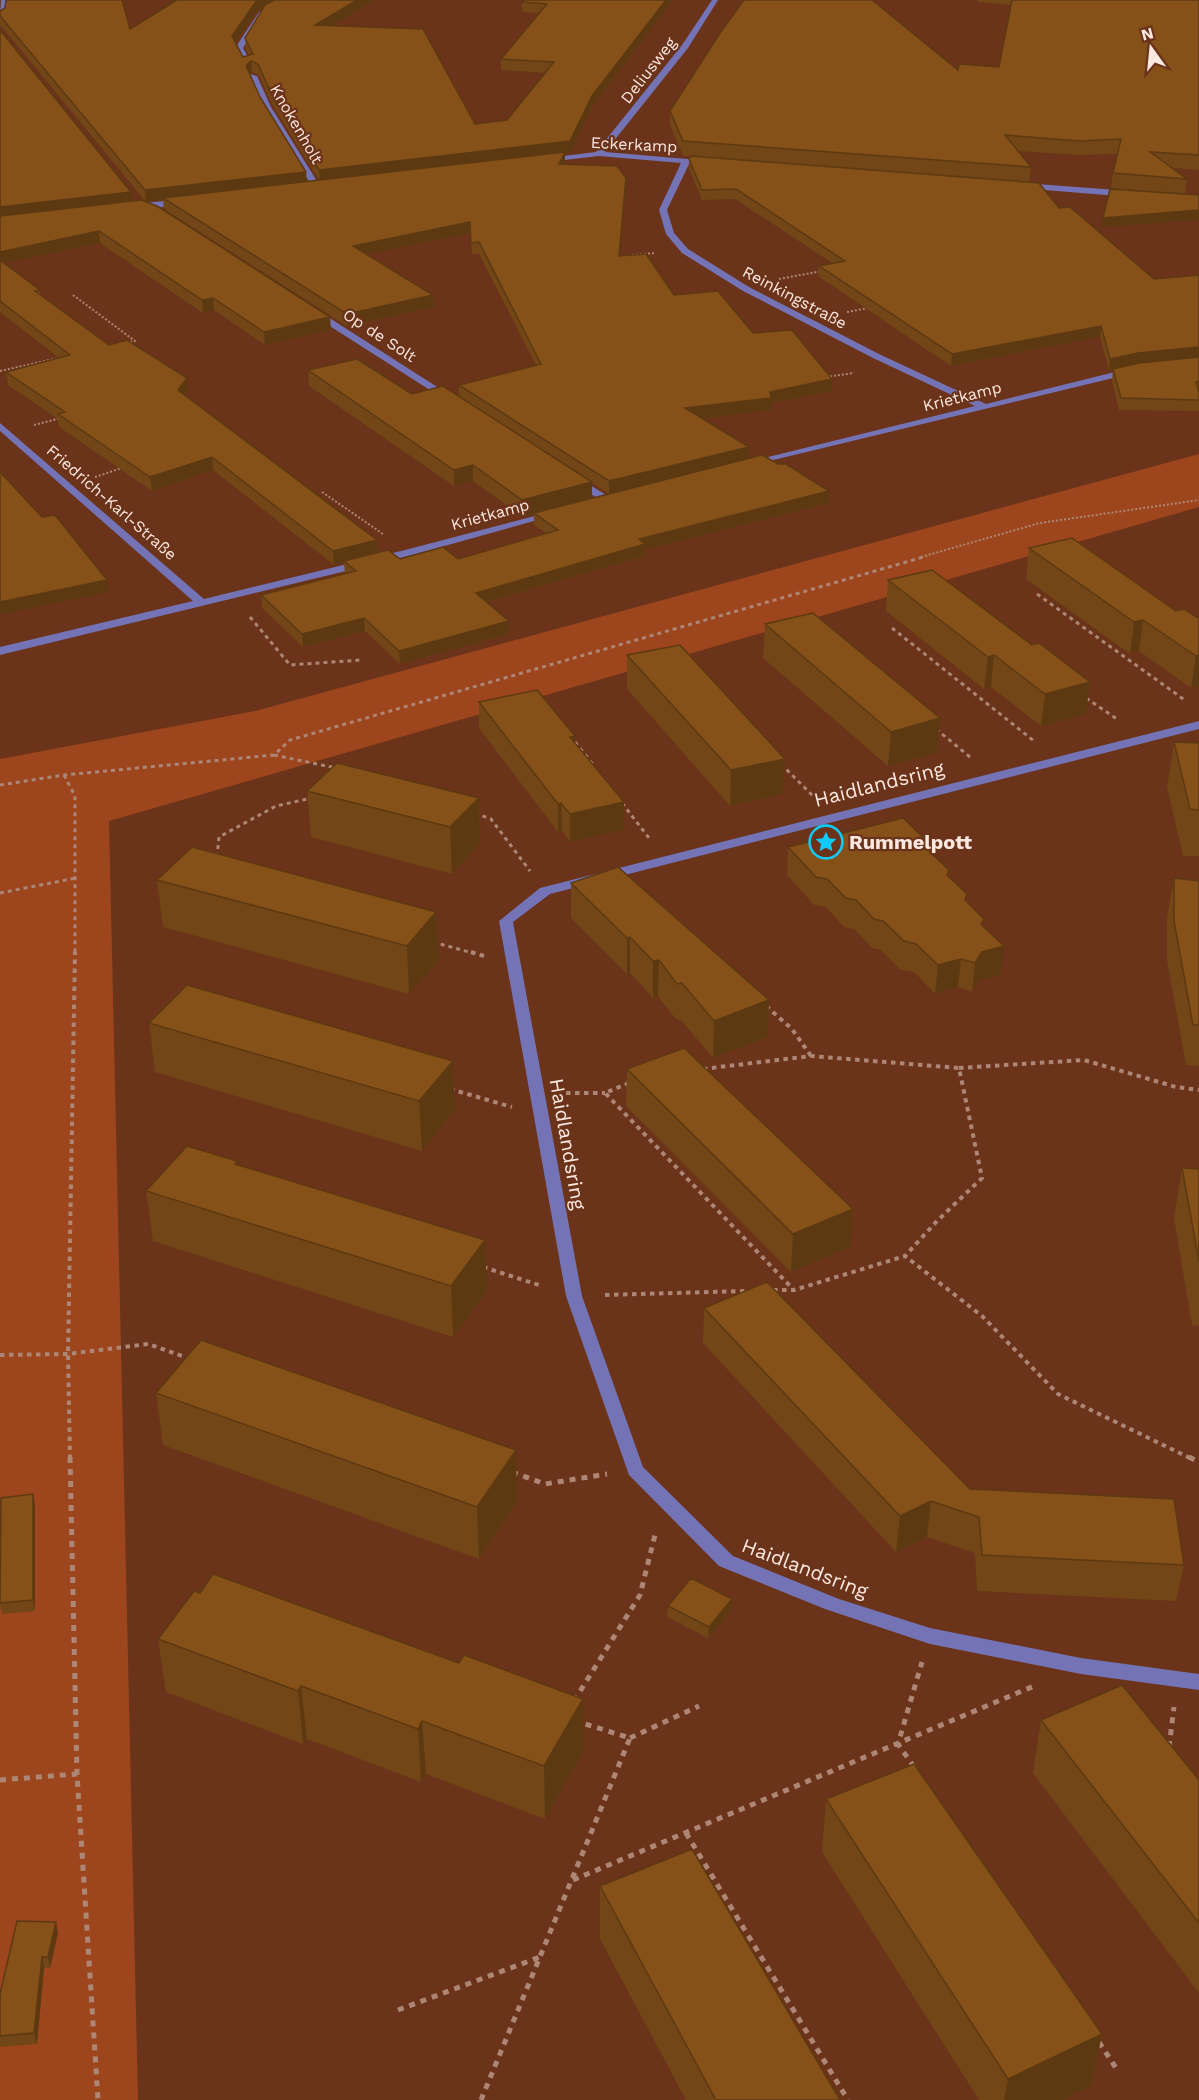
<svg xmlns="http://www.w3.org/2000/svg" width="1199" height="2100" viewBox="0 0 1199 2100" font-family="'Work Sans',sans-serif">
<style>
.green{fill:#9d461d}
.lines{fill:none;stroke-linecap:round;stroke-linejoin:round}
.path-far3{stroke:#ae8675;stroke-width:2;stroke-dasharray:2 2;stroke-linecap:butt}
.path-far2{stroke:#ae8675;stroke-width:3;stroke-dasharray:4 4;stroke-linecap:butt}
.path-far1{stroke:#ae8675;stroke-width:4;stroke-dasharray:4.5 4.5;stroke-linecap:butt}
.path{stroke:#ae8675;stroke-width:5;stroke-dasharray:6 6;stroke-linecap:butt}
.minor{fill:#7473b5;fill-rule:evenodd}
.wall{fill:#724616;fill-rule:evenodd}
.shaded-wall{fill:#5d3912}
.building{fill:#855119;stroke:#5d3912;stroke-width:1.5}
.labels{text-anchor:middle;stroke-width:4.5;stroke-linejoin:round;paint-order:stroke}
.far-street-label{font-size:16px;fill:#fee8e0;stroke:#6a331a}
.street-label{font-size:20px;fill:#fee8e0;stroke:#6a331a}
.poi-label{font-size:20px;font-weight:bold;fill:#fee8e0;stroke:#6a331a;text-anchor:start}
</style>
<rect width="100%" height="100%" fill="#6a331a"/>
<path class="green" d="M1199,454V507L109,821L138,2100H0V759L255,711Z"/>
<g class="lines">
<path class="path-far3" d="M632,255L655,253
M779,279L822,271
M73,295L135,341L126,343
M847,312L869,308
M0,371L63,357
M826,377L854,373
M34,425L61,418
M95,477L122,468
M322,492L383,534
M921,557L1040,523L1199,500"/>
<path class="path-far2" d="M1037,594L1186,701
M250,617L290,665L361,660
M892,628L1034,741
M1086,698L1117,719
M936,729L970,757
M575,742L594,766
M274,755L336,768
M781,764L814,797
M64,775L75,796V954
M0,785L64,775L274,755L290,740L927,556
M622,803L649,838
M475,813L491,819L530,871
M217,857L219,837L276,806L312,798
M0,893L76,878
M433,942L476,954"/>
<path class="path-far1" d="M471,952L484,956
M766,1006L792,1029L811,1056
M959,1068L1084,1060L1176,1087L1199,1090
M703,1069L811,1056L959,1068L982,1178L937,1221L905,1256
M629,1083L605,1093L793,1289
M450,1089L512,1107
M566,1093H605
M483,1267L542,1286
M773,1290H794L905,1256L982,1316L1058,1394L1192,1459
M605,1295L747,1291
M0,1355L68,1354L148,1344L191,1359
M70,1459L68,1354L75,952"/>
<path class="path" d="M70,1457L77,1774L98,2100
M1189,1457L1199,1462
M512,1472L545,1484L607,1474
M574,1701L640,1595L656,1531
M630,1738L699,1706
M1169,1747L1174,1707
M914,1767L898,1744L922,1662
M0,1780L77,1774
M686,1833L848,2100
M573,1880L1034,1686
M398,2010L540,1957
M1099,2042L1118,2071
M481,2100L630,1738L579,1722"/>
<path class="minor" d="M1,0H7L4,18L0,20Z
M278,0H286L264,14L243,48L252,64L245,66L235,48L259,12Z
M712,0H718L688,48L605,152L711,161L712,163L708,165L689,164L667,210L674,233L688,249L749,287L879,354L986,404L1131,368L1134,369V373L748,466V462L975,406L873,358L743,291L682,253L666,234L659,210L681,163L599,156L547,162L543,160L547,158L596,152L682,45Z
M250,74L257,76L271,107L320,186L319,188H313L263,107Z
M1023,183L1130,191L1134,194L1130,197L1020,188L1019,186Z
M183,199L187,202L186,204L136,210L132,207L136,204Z
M311,310H317L456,399L447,401L311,314Z
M0,423L204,599L405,550L554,511L559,514L412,555L0,655V647L193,601L0,431Z
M577,477L611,498V502H603L573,482V478Z
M1199,721V729L550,894L513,922L582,1296L643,1467L733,1556L839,1599L930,1628L1081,1658L1199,1674V1690L1081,1674L930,1644L825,1609L719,1566L629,1475L566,1296L499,921L540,888Z"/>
</g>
<path class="wall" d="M177,0H374L332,26L475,124L507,120L546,73L501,70V59L539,13L522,12V2L673,0L592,107L570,153H565V162L564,164L626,178V188L620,256L674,295L753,333L832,391L771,403V410L702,419L749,447V459L778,464L829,491V503L645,550V556L487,602L509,621V634L400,664L365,631L303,647L262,608L261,595L345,574L344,562L334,565L213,470L152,491L59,427L58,419L8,385L6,372L59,358L0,312V30L132,202L331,330L265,345L214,310L203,313L100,243L4,263L40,290V295L109,345L188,391L186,395L378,553L400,559H458L546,533L534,525V514L523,517L473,481L454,486L309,386L308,370L412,394L459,397V385L536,365L479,254H472L470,233L367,254L433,295L434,307L347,326L164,209L163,200L146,202L2,27L0,26V11L130,29ZM265,6L245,38L246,48L249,56L243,57L236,43L258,10ZM252,72L259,75L273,106L319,180L307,182L260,97L250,74ZM592,483L609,494L592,498Z
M978,0H1199V170L1173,168L1187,179L1185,194L1111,188L1113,173L1118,154L1078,155L1018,151L1031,167L1029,182L1059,208L1154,279L1199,275V411L1119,410L1112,381L1113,370H1109L1100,337L951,366L818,276L819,266L832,263L735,199L702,200L689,169V159L690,156H683L670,125V111L958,70L999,67L1012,5L978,2Z
M1029,548L1176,611L1199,619V686L1191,688L1139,651L1130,654L1026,579Z
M888,580L1086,714L1041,726L991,687L984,689L886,611Z
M765,624L940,718L937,753L888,766L763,658Z
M627,655L783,794L730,806L627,689Z
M479,702L575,743L624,830L570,842L562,831L558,832L479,728Z
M1174,742L1199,743V856H1183L1167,787Z
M307,791L479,798L480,844L452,874L311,837Z
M192,847L439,960L409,994L163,927L157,880Z
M788,847L931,853L983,926L1001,975L979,981L972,992L958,987L935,994L914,972L901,970L881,950L872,948L854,929L844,927L826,907L814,905L787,875Z
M1174,878L1199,881V1066L1186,1065L1167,960V917Z
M571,883L769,1000L768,1037L713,1058L681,1020H677L658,997L653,998L630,973L627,974L571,918Z
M149,1023L455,1110L422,1151L155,1072Z
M627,1069L850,1247L791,1272L626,1106Z
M1182,1168L1199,1169V1326L1192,1325L1174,1218Z
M146,1191L487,1291L453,1337L153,1241Z
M704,1308L970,1489L1184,1565L1176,1601L977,1591L975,1553L927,1537L896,1552L703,1343Z
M156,1393L517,1502L479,1559L163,1445Z
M33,1494L35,1505V1611L2,1614L0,1604L1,1498Z
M732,1599V1610L708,1638L667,1617L668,1606Z
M158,1639L583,1752L545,1819L426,1774L421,1782L307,1739L303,1744L166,1692Z
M1041,1720L1199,1780V1993L1033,1773Z
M826,1799L1102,2034L1091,2086L1063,2100H979L822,1852Z
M600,1886L840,2100H686L600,1939Z
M58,1933L50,1968H44L37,2044L0,2047V1994Z"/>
<path class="shaded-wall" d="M257,0H274L258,10L233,47L232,36Z
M357,0H374L316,36L315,25Z
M666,0H673L592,107L570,153H565V162L559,175L320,182L319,170L570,141L592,96Z
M251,61L252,72L247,77L246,66Z
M306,172L307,183L163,198V200L146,202L145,190Z
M626,178V188L619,267V256Z
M131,192L133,203L0,219V207Z
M1199,210V220L1102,227L1103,218Z
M470,222V233L354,257L353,246Z
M99,231L100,243L0,264V252Z
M433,295L434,307L347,326V314Z
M213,298L214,310L203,313L202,300Z
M330,317L331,330L265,345L264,332Z
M1101,326L1100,337L951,366L952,354Z
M1199,347V358L1137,364L1109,370L1110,359L1138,353Z
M187,378L188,391L180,403L178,390Z
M832,379V391L771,403V410L685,421V408Z
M749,447V459L609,494V481Z
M212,457L213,470L152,491L150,477Z
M473,465V481L454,486V470Z
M592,482V498L523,517L522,500Z
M829,491V503L645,550V556L476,605V593L639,539Z
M377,540L378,554L344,561V562L334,565L333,551Z
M107,580L108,592L0,615V602Z
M364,618L365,631L303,647L302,634Z
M1143,620L1139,651L1130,654L1134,622Z
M509,621V634L400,664L399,651Z
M994,655L991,687L984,689L988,657Z
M1199,655V686L1191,688L1196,656Z
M1090,682L1086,714L1041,726L1045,694Z
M940,718L937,753L888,766L891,732Z
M575,736V763L570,737Z
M785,759L783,794L730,806L731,770Z
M479,798L480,844L452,874L450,827Z
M624,802V830L570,842V814Z
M561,803L562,831L558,832V804Z
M436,912L439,960L409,994L407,946Z
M630,937V973L627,974V938Z
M1004,946L1001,975L979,981L972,992L975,963L982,952Z
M961,959L958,987L935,994L938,965Z
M659,960L658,997L653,998V961Z
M769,1000L768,1037L713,1058L714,1021Z
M453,1061L455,1110L422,1151L419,1101Z
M853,1209L850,1247L791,1272L793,1234Z
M485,1240L487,1291L453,1337L451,1286Z
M516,1450L517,1502L479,1559L477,1507Z
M33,1494L35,1505V1611L33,1600Z
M931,1501L927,1537L896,1552L900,1516Z
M732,1599V1610L708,1638L709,1627Z
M301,1686L307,1739L303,1744L298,1691Z
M583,1699V1752L545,1819L544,1766Z
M422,1721L426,1774L421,1782L418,1729Z
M56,1922L58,1933L50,1968L48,1957Z
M42,1957L44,1968L37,2044L34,2033Z
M1102,2034L1091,2086L1063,2100H1004L1008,2079Z"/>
<path class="building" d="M6,0H122L130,29L177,0H257L232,36L243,57L253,54L245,38L265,5L274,0H357L315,25L423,29L475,124L507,120L554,62L501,59L547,4L522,2L524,0H666L592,96L570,141L319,170L272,95L258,64L251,61L246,66L260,97L306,172L145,190L0,16V11L5,8Z
M744,0H872L958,70L959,64L999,67L1012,0H1199V155L1150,152L1187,179L1113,173L1121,139L1079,141L1005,135L1031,167L683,141L670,111L720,33Z
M0,30L131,192L0,207Z
M565,152L559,164L617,166L626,178L619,256L646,254L674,295L718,291L753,333L792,330L832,379L770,392L771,398L685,408L749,447L609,481L459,385L541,364L479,242L471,243L470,222L353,246L433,295L347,314L163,198Z
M691,156L1039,183L1059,208L1070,207L1154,279L1199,275V347L1138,353L1110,359L1101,326L952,354L819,266L845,261L736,189L702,190L689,159Z
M1110,189L1199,195V210L1103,218Z
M141,200L157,206L330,317L264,332L213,298L202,300L99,231L0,252V216Z
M0,260L40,290L35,291L109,345L127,340L187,378L178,390L377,540L333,551L212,457L150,477L58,414L65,412L6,372L70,355L0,301Z
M1199,357V382H1196L1199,392V400L1121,398L1113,369L1139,363Z
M357,359L412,394L443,386L592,482L522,500L473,465L454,470L308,370Z
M762,455L778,464H786L829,491L639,539L645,544L476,593L509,621L399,651L364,618L302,634L261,595L356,571L344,561L388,550L400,559L443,547L458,559L558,530L534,513Z
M0,472L42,517L55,515L107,580L0,602Z
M1072,538L1176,611L1184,609L1199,619V655L1196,656L1143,620L1134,622L1029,548Z
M932,570L1032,645L1039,643L1090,682L1045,694L994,655L988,657L888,580Z
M813,613L940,718L891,732L765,624Z
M680,645L785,759L731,770L627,655Z
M537,690L575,736L570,737L624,802L570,814L561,803L558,804L479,702Z
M1174,742L1199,743V810L1190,809Z
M337,763L479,798L450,827L307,791Z
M903,818L932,846L930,852L949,870L947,875L967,894L965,900L984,919L981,924L1004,946L982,952L975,963L961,959L938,965L916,944L904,941L883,921L874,919L856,900L846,898L827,879L816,877L788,847Z
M192,847L436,912L407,946L157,880Z
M618,867L769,1000L714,1021L682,983L677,984L659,960L653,961L630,937L627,938L571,883Z
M1174,878L1199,881V1025H1193L1174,921Z
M187,985L453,1061L419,1101L149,1023Z
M684,1048L853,1209L793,1234L627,1069Z
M187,1146L237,1161L235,1164L485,1240L451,1286L146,1191Z
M1182,1168L1199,1169V1261Z
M767,1282L970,1489L1174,1499L1184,1565L982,1555L979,1517L931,1501L900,1516L704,1308Z
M201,1340L516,1450L477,1507L156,1393Z
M33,1494V1600L0,1603L1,1498Z
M213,1574L459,1663L464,1655L583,1699L544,1766L422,1721L418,1729L301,1686L298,1691L158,1639L194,1591L200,1593Z
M691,1578L732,1599L709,1627L668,1606Z
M1122,1685L1199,1780V1923L1041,1720Z
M914,1764L1102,2034L1008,2079L826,1799Z
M692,1849L840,2100H716L600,1886Z
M17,1921L56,1922L48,1957H42L34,2033L0,2036V1994Z"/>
<defs>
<symbol id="sight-ring" viewBox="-11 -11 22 22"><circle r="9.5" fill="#6a331a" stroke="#10cafa" stroke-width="1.5"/><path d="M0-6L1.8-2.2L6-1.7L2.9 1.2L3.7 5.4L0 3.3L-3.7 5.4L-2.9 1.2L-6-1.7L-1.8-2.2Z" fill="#10cafa"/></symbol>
</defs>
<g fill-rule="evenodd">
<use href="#sight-ring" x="807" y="823" width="38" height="38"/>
</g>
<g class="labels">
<g class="far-street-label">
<text transform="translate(648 70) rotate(-52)" y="6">Deliusweg</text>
<text transform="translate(297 124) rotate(60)" y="6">Knokenholt</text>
<text transform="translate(634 144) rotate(3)" y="6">Eckerkamp</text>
<text transform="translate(795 297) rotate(28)" y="6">Reinkingstraße</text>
<text transform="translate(380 335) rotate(33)" y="6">Op de Solt</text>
<text transform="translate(962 396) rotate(-14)" y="6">Krietkamp</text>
<text transform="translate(112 502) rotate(41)" y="6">Friedrich-Karl-Straße</text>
<text transform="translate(490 514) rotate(-15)" y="6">Krietkamp</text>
</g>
<g class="street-label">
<text transform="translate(879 784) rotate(-14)" y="7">Haidlandsring</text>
<text transform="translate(568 1144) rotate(80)" y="7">Haidlandsring</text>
<text transform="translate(805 1568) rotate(21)" y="7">Haidlandsring</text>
</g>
<g class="poi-label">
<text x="849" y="849">Rummelpott</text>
</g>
</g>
<g transform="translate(1151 48) rotate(345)" stroke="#6a331a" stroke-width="4.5" paint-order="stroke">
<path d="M0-4.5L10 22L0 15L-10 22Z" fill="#fee8e0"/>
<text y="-9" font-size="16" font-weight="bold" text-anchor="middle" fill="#fee8e0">N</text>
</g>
</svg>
